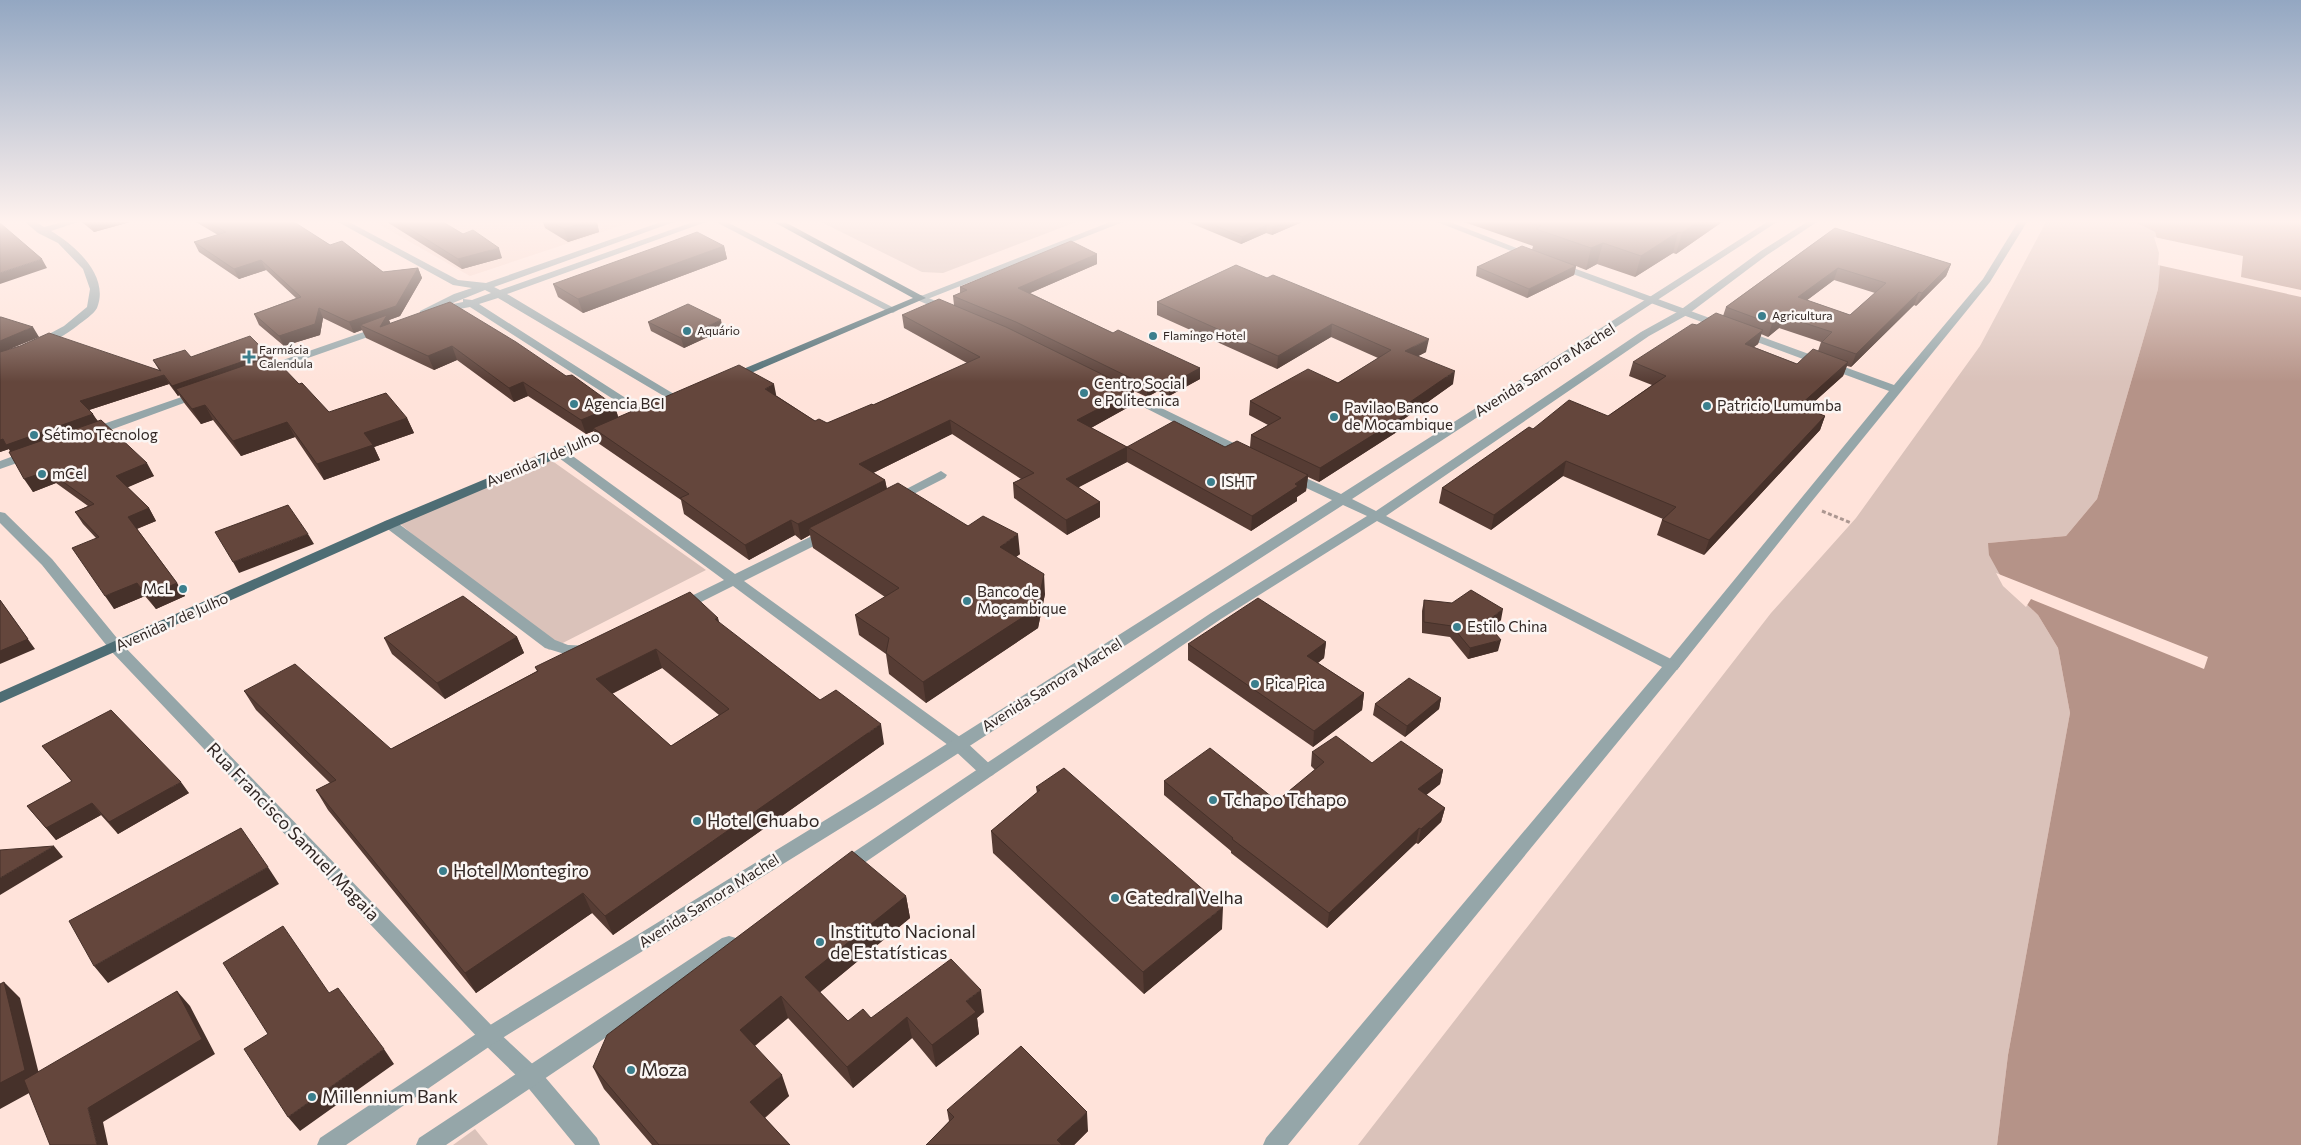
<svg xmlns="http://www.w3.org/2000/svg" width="2301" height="1145" viewBox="0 0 2301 1145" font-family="Commissioner,sans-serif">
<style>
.built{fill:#f8d5c9}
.green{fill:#dac2ba}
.water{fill:#b59388}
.pier{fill:#ffe3da}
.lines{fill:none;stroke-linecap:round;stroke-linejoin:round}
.path{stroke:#ac9791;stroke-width:3;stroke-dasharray:4 2.5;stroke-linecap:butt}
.minor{fill:#95a6a9;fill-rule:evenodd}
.tertiary{fill:#95a6a9;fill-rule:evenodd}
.primary{fill:#4e6d74;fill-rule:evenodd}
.wall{fill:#563c34;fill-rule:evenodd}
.shaded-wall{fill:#46312a}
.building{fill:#64463c;stroke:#46312a;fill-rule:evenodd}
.poi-dot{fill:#3b7f8d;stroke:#fbf6f4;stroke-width:2}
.labels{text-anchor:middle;stroke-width:5;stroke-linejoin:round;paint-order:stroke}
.far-poi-label{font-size:12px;fill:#312724;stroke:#fbf6f4;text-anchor:start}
.street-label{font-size:15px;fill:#312724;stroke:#fbf6f4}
.poi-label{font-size:15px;fill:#312724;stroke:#fbf6f4;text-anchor:start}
.near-poi-label{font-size:18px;fill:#312724;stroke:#fbf6f4;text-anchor:start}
.near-street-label{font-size:18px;fill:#312724;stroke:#fbf6f4}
</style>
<rect width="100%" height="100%" fill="#ffe3da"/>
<path class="built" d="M375,222H632L470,276Z"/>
<path class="green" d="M821,222H1076L943,273L922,272Z
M2046,222H2135L2155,232C2161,254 2161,267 2158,289L2097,499L2066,536L1988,543L2005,584L2038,615L2058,648L2070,713L2008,1055L1997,1145H1358L1771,613L1856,518L1980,346Z
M541,453L706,570L549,650L398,522Z
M475,1129L488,1145H453Z"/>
<path class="water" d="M2135,222H2301V1145H1997L2008,1055L2070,713L2058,648L2038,615L2005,584L1989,555L1988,543L2066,536L2097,499L2158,289L2161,253L2155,232Z"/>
<path class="pier" d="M2154,237L2243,256L2241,277L2301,290V297L2158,265L2159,253Z
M1996,573L2208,657L2204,669L2031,599L2026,607L2003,586Z"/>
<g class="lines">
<path class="path" d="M1822,511L1851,523"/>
<path class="minor" d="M25,222H36L44,227L63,222H78L51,231C75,245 110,276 97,308C94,314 83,321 77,326C67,334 52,343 40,346L35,343L36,341L64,326L87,307L90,289L83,269L58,243L38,233Z
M338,222H349L458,280L486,283L661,222H674L494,287L500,290L693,222H706L507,294L684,400L682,402H674L498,298L479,304L649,413L651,415L649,417H641L470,307L443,312L438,310L428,315H420V311L454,294L472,288L453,285ZM485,290L491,293L472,300L463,299V302L448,305Z
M716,222H727L898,310L893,313L889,312Z
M1110,222H1123L925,300L921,301L916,298Z
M1437,222H1450L1537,256L1532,259L1529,258Z
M2018,222H2027L1990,282L1808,506L1677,670H1667L1664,666L1667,662L1889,391L1738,335V331H1746L1894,385L1983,279Z
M1557,262L1726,324L1727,326L1726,328H1718L1554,267V263Z
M381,326L386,329L385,331L268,372L264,373L258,370L260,368Z
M199,391L203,392L205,394L203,396L94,436L90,437L84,433L86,430Z
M559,448L563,449L735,574L822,531H832L834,534L832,537L744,581L964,740L993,767L995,771L993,775L987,777L981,775L952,748L733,586L685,610H675L673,607L675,604L724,580L555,455L553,452Z
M30,450L34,451L36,454L34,457L0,469V461Z
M941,471L947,475L945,478L900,501H890L889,498Z
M0,512L5,513L52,559L121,643L496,1030L539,1070L597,1138L600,1145H575L525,1084L482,1042L111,651L42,565L0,523Z
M390,520L395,521L555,640L568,645L591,646L593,650L591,654L568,655L545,648L385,527L383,524L385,521Z"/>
<path class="tertiary" d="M1767,222H1777L1352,499L1376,511L1641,332L1679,311L1761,251L1807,222H1817L1767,255L1687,315L1649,336L1386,516L1677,662L1680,666L1288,1145H1263L1266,1138L1662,667L1377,521L1221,619L851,872L845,874L839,872L836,867L839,862L1211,613L1367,516L1343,505L875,807L496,1042L346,1145H317L320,1138L482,1030L863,797L1332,500L1287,479L1285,476L1287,473H1295L1341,494Z
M921,295L951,307L952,309L951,311H943L917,300V296Z
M1118,387L1248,450L1250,453L1244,457L1240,456L1114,392L1112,390Z
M729,936L736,938L738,944L736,950L446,1145H416L419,1138L722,938Z"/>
<path class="primary" d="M774,222H785L926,298L737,379H729L727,377L729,375L913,298Z
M612,426L616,427L618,430L616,433L395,527L0,703V692L385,521Z"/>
</g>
<path class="wall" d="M82,222H130L94,232Z
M196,222H294L330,245L383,272L418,268L422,278L400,316L389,320L390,323L566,376L615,406L618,417L777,396L815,421L827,423L873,405L967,363L904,328L902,315L954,305L953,296L960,293V287L1097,254V264L1030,293L1113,333L1200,368V379L1169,396L1158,391L1147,397L1134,391V404L1091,428L1127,447H1250L1251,435L1268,425L1249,415L1250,401L1338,383L1378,358L1331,337L1277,369L1157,315V302L1236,265L1426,352L1418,356L1453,384L1404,419L1403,428L1319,482L1308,477L1306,491L1297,497V501L1251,531L1127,462L1078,487L1100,502V517L1067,535L1014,498L1013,483L1021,479L952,434L873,473L885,480L887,489L968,526L1020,554L1016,557L1045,594L1038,628L926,703L889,674L886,654L859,635L855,615L885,597L813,548L810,535L801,540L795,535L749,560L684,514L681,500L598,443L594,431L586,434L528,396L514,402L457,360L434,370L366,338L362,330L354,333L323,318L320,335L284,346L259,325L254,314L296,298L266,270L239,279L199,252L194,242L218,235Z
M387,222H443L502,258L462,269Z
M543,222H597L599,232L568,242L545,228Z
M1188,222H1302L1272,235L1266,233L1241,244Z
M1464,222H1722L1676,254L1673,253L1635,277L1597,264L1586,270L1576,266L1574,275L1527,298L1476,276L1477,267L1532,250L1533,246Z
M1835,228L1951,264L1946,276L1916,306L1914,305L1851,367L1847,366L1843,376L1806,409L1825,416L1820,430L1704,555L1657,535L1662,520L1663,519L1563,476L1491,530L1439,503L1442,488L1533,429L1608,416L1652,385L1629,376L1633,362L1723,316L1726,307ZM1834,280L1875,293L1850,315L1807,300ZM1779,328L1821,342L1818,351L1797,364L1754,347L1758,344L1761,334L1768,337Z
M724,246L727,259L583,313L558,297L553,284Z
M0,317L39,337L7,350L159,370L153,360L191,357H269L329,412L407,418L414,433L374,447L380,460L324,480L295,437L241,456L213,420L201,424L185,404L179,395L178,396L169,384L89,410L98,421L154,476L127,487L149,508L156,521L137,529L177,583L185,596L156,609L145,596L114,609L96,538L83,524L75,512L88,506L56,483L33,492L9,449L0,452Z
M648,322L723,330L684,348L651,331Z
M1424,600L1501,620L1491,628L1498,651L1468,659L1450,637L1422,633V611Z
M720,624L820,700L884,744L613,935L592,913L476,993L328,810L316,790L330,783L256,710L244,691L391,749L537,671L535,667ZM662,668L719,715L671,746L612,694Z
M517,637L524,653L445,699L392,654L384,638Z
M1326,642L1324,658L1318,663L1364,693L1362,710L1313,747L1188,660V644Z
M1441,698L1439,709L1405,737L1373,715L1375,704Z
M42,746L189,793L118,834L101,815L56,840L27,806L72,782Z
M1312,752L1372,763L1443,770L1440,784L1426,795L1445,808L1441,822L1418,844L1416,843L1327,928L1231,853V851L1164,795V781L1277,801L1315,770L1311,766Z
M1036,787L1222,929L1144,994L993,853L991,831L1037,793Z
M906,896L910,918L820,992L848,1021L871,1018L984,1012L977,1018L979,1034L936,1067L912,1038L853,1088L788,1018L755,1046L789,1096L765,1118L790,1145H652L604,1089L593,1067Z
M947,1110L1088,1131L1074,1145H926L949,1121Z"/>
<path class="shaded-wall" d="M89,222H130L94,232Z
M585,222H597L599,232L568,242L564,229Z
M1285,222H1302L1272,235V227Z
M1697,222H1722L1676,254L1682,233Z
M1267,225L1266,233L1241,244L1242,237Z
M1678,232L1673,253L1635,277L1641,256Z
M1603,243L1597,264L1586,270L1591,248Z
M724,246L727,259L583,313L578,299Z
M499,248L502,258L462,269L458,259Z
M1097,254V264L1019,298L1018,288Z
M42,259L47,268L0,284V273Z
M261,260L266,270L239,279L234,269Z
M1951,264L1946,276L1916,306L1922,293Z
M1576,266L1574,275L1527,298L1529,289Z
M418,268L422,278L400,316L389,320L393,329L360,325L362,330L354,333L349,322Z
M1838,268L1834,280L1794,310L1798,297Z
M1919,292L1914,305L1851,367L1856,354Z
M319,308L323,318L320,335L284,346L279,336Z
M1783,316L1779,328L1768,337L1772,324Z
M721,320L723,330L684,348L681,338Z
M1332,324L1331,337L1277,369L1278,356Z
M33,327L39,337L0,353V341Z
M1763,330L1758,344L1740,357L1745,344Z
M1429,339L1426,352L1403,364L1405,351Z
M452,346L457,360L434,370L428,356Z
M267,353L272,362L176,389L179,395L178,396L172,386Z
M1848,362L1843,376L1793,421L1799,406Z
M1200,368V379L1169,396V385Z
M1455,371L1453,384L1404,419L1403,428L1319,482L1320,468L1397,411Z
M164,375L169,384L86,411L80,401Z
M1158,380V391L1147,397V386Z
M523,382L528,396L514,402L509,388Z
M774,384L777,399L765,389Z
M1134,390V404L1078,435L1077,420Z
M205,405L213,420L201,424L192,409Z
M615,406L619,420L593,428L594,431L586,434L581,420Z
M93,414L99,424L12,455L9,449L0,452V440Z
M1825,416L1820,430L1704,555L1709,540Z
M407,418L414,433L374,447L380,460L324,480L317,464L364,433Z
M950,420L952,434L861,479L859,464Z
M287,422L295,437L241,456L233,441Z
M1127,447V462L1066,494V479Z
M1566,461L1563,476L1491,530L1494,515Z
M147,463L154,476L124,489L116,476Z
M48,471L56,483L33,492L24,479Z
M1308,475L1306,491L1297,497V501L1251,531L1252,516Z
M885,480L888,495L809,528L810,535L801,540L798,524Z
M1100,502V517L1067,535L1066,520Z
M149,508L156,521L136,529L128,517Z
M791,520L795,535L749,560L745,545Z
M308,534L314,544L239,573L233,562Z
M1018,534L1020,554L1002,567L1000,547Z
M1044,574L1045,594L1038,628L926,703L923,682Z
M137,583L145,596L114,609L105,596Z
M177,583L185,596L156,609L147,596Z
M0,600L35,649L0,664Z
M1503,609L1501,620L1483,633L1486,622Z
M718,618L724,637L715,619Z
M517,637L524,653L445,699L437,683Z
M1501,640L1498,651L1468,659L1470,648Z
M1326,642L1324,658L1306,672L1307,656Z
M656,649L662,668L603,698L596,679Z
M1364,693L1362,710L1313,747L1314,731Z
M1441,698L1439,709L1405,737L1407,726Z
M881,724L884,744L613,935L605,916Z
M1443,770L1440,784L1415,804L1418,789Z
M181,782L189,793L118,834L109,822Z
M92,803L101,815L56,840L46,828Z
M1445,808L1441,822L1418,844L1421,829Z
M1419,828L1416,843L1327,928L1329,913Z
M54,846L63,857L0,895V878Z
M268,867L279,884L108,983L94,966Z
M583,893L592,913L476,993L465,973Z
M906,896L910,918L812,999L805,977Z
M1223,907L1222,929L1144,994L1143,972Z
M4,982L20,998L42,1086L0,1109V1083Z
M981,990L984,1012L977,1018L979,1034L936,1067L932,1045L966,1001Z
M177,991L190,1006L215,1054L103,1122L108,1145H97L88,1108Z
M781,996L788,1018L748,1051L740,1030Z
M907,1017L912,1038L853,1088L847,1067Z
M384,1049L394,1064L300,1131L288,1117Z
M782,1075L789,1096L758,1123L750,1102Z
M1087,1112L1088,1131L1074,1145H1058L1057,1140Z"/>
<path class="building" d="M208,222H294L330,245L342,241L383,272L418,268L396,306L349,322L319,308L315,324L279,336L254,314L301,297L261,260L234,269L194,242L226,232Z
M399,222H443L463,234L473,230L499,248L458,259Z
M552,222H585L564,229Z
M1207,222H1285L1272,227L1267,225L1242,237Z
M1529,222H1697L1682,233L1678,232L1641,256L1603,243L1591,248L1536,229L1541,226Z
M0,223L42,259L0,273Z
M1835,228L1951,264L1922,293L1919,292L1856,354L1822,342L1832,332L1783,316L1772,324L1726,307ZM1838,268L1886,283L1850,315L1798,297Z
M697,232L724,246L578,299L553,284L662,245Z
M1071,241L1097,254L1018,288L1113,333L1118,330L1200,368L1169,385L1158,380L1147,386L1016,322L953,296L967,290L960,287Z
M1522,246L1576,266L1529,289L1477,267Z
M1236,265L1267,278L1273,275L1429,339L1405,351L1455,371L1397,411L1405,415L1320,468L1251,435L1281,418L1250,401L1308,369L1338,383L1391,350L1332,324L1278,356L1157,302Z
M939,299L1006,327L1134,390L1077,420L1127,447L1066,479L1100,502L1066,520L1013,483L1034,473L950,420L859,464L885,480L798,524L791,520L745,545L680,498L689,494L593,428L739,365L774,384L765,389L815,421L819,419L827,423L872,404L873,405L980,357L902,315Z
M450,302L516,342L566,376L572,375L615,406L581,420L523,382L509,388L452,346L428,356L360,325L387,315L380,327Z
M688,304L721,320L681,338L648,322Z
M1716,313L1763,330L1745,344L1797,364L1813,349L1848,362L1799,406L1825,416L1709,540L1662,520L1676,507L1566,461L1494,515L1442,488L1529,427L1533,429L1569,400L1608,416L1666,376L1633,362L1692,324L1697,325Z
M0,317H1L33,327L0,341Z
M49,333L161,371L153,360L185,350L191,357L250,336L267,353L172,386L164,375L80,401L93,414L6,445L3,439L0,440V352L20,346Z
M272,356L299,384L302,383L329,412L386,393L407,418L364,433L373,445L317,464L287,422L233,441L205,405L192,409L176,389Z
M101,420L147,463L116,476L149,508L128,517L177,583L147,596L137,583L105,596L72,548L99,537L75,512L94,504L48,471L24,479L9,452Z
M1174,421L1225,447L1237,441L1308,475L1295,484L1298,486L1252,516L1127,447Z
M898,483L968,526L983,516L1018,534L1000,547L1044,574L1037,608L923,682L886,653L889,638L855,615L899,588L809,528Z
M288,505L308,534L233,562L215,532Z
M1471,590L1503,609L1486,622L1501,640L1470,648L1452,626L1424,622V600L1452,603Z
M690,592L718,618L715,619L820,700L836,690L881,724L605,916L583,893L465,973L316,790L336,780L244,691L295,664L391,749L538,671L535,667ZM656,649L729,709L671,746L596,679Z
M463,596L517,637L437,683L384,638Z
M1258,598L1326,642L1307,656L1364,693L1314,731L1188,644Z
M0,600L28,639L0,651Z
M1409,678L1441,698L1407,726L1375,704Z
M111,710L181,782L109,822L92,803L46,828L27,806L72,781L42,746Z
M1336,736L1372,763L1401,741L1443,770L1418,789L1445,808L1421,829L1419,828L1329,913L1232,839L1233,838L1164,781L1210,748L1277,801L1324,762L1312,752Z
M1064,768L1223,907L1143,972L991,831L1040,790L1036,787Z
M241,828L268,867L94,966L69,921Z
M54,846L0,878V850Z
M852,851L906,896L805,977L848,1021L863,1009L871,1018L951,959L981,990L966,1001L976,1012L932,1045L907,1017L847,1067L781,996L740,1030L782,1075L750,1102L790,1145H659L593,1067L607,1035Z
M283,926L329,993L338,988L384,1049L288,1117L244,1049L268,1034L223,963Z
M4,982L25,1070L0,1083V984Z
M177,991L202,1039L88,1108L97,1145H50L24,1080Z
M1021,1046L1087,1112L1057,1140L1062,1145H926L954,1117L947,1110Z"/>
<linearGradient id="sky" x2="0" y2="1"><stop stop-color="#93a7c2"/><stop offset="0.58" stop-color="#fff2ee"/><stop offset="1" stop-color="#fff2ee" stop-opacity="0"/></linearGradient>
<rect width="2301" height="382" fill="url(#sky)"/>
<g class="poi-dot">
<circle cx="1762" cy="316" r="5"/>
<circle cx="687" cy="331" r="5"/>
<circle cx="1153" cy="336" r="5"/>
<path d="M246.5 349.5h5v5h5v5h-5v5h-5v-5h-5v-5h5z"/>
<circle cx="1084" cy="393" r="5"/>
<circle cx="574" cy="404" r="5"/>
<circle cx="1707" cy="406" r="5"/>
<circle cx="1334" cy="417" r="5"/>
<circle cx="34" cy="435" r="5"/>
<circle cx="42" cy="474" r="5"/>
<circle cx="1211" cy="482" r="5"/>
<circle cx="183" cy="589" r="5"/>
<circle cx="967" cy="601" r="5"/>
<circle cx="1457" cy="627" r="5"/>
<circle cx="1255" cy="684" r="5"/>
<circle cx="1213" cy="800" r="5"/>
<circle cx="697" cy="821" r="5"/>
<circle cx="443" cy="871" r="5"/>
<circle cx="1115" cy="898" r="5"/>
<circle cx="820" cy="942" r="5"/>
<circle cx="631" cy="1070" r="5"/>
<circle cx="312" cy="1097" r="5"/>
</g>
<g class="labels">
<g class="far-poi-label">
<text x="1772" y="320">Agricultura</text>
<text x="697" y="335">Aquário</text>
<text x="1163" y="340">Flamingo Hotel</text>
<text x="259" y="354">Farmácia<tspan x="259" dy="14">Calendula</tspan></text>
</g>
<g class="street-label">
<text transform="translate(1545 370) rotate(-32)" y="5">Avenida Samora Machel</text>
<text transform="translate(543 459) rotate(-23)" y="5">Avenida 7 de Julho</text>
<text transform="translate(172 622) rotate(-24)" y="5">Avenida 7 de Julho</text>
<text transform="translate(1052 685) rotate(-32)" y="5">Avenida Samora Machel</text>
<text transform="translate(709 901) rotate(-32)" y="5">Avenida Samora Machel</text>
</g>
<g class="poi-label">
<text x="1094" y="389">Centro Social<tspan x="1094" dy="17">e Politecnica</tspan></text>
<text x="584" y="409">Agencia BCI</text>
<text x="1717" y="411">Patricio Lumumba</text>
<text x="1344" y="413">Pavilao Banco<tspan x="1344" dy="17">de Mocambique</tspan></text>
<text x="44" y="440">Sétimo Tecnolog</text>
<text x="52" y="479">mCel</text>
<text x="1221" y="487">ISHT</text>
<text x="173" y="594" text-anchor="end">McL</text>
<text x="977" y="597">Banco de<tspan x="977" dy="17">Moçambique</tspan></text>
<text x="1467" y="632">Estilo China</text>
<text x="1265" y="689">Pica Pica</text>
</g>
<g class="near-poi-label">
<text x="1223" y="806">Tchapo Tchapo</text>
<text x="707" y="827">Hotel Chuabo</text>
<text x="453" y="877">Hotel Montegiro</text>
<text x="1125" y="904">Catedral Velha</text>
<text x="830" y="938">Instituto Nacional<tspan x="830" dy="21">de Estatísticas</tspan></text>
<text x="641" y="1076">Moza</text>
<text x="322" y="1103">Millennium Bank</text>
</g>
<g class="near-street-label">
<text transform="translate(293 832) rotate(46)" y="6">Rua Francisco Samuel Magaia</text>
</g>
</g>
</svg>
